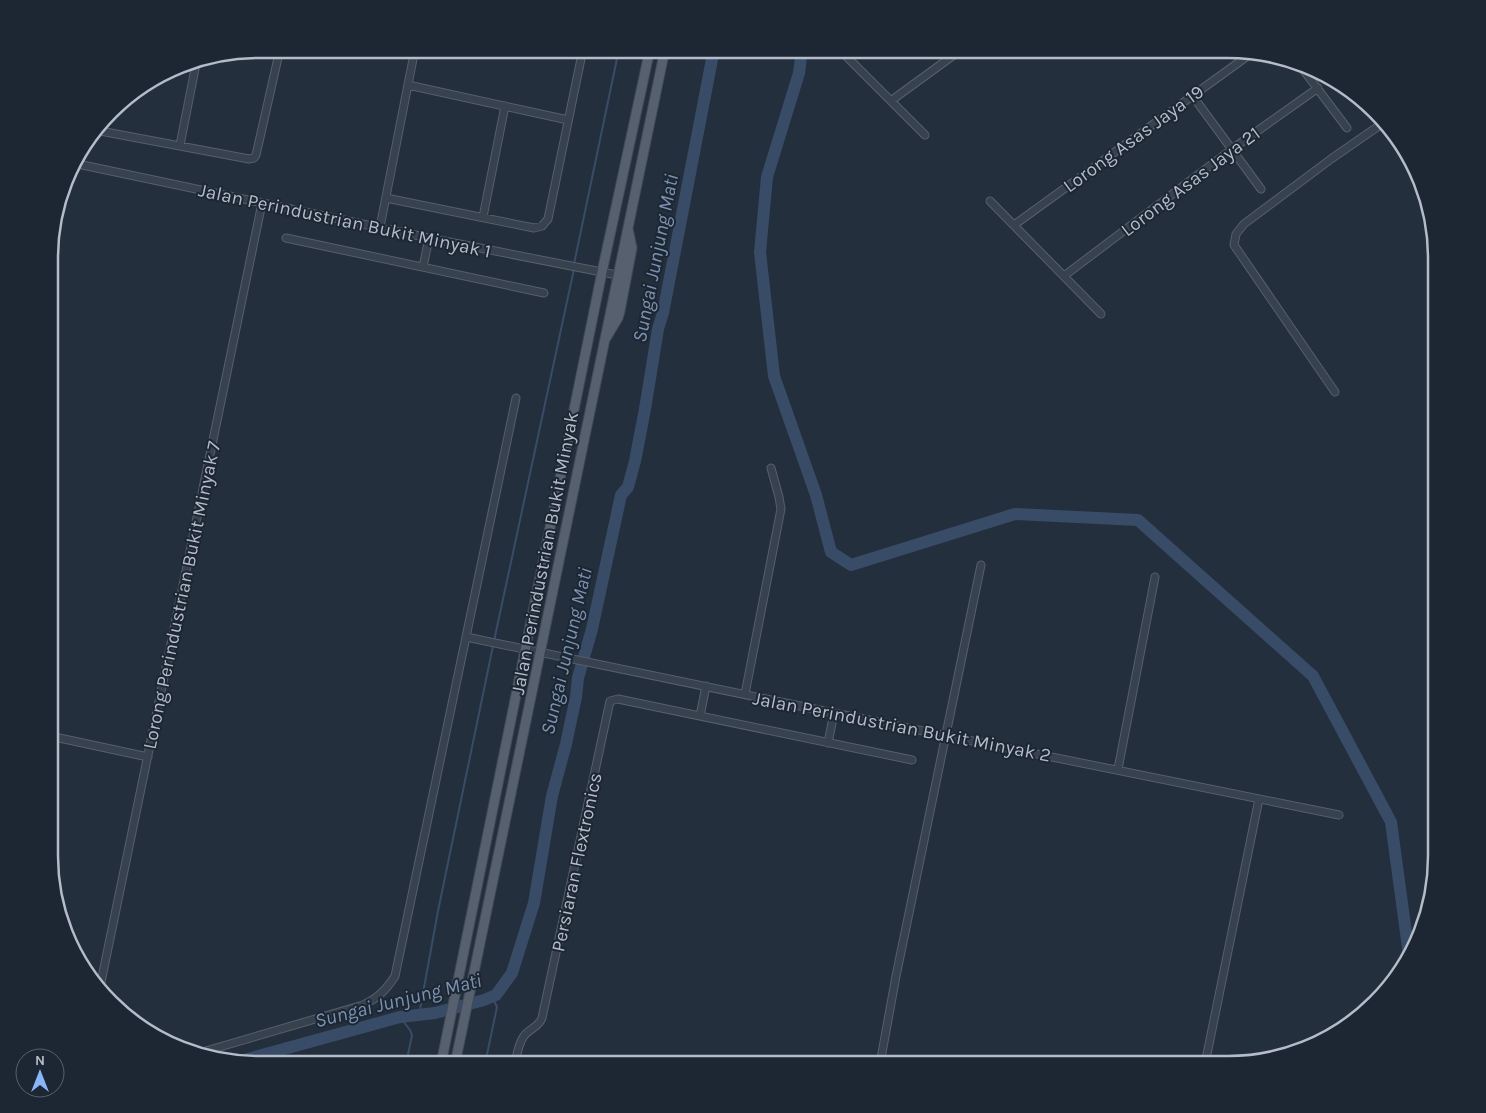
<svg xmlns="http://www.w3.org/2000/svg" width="1486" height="1113" viewBox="0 0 1486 1113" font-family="Karla,sans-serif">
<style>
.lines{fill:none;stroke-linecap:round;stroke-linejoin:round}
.stream{stroke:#394c67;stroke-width:2}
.river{stroke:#394c67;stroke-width:12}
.minor-casing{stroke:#565f6c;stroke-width:9}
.major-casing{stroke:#414a57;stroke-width:11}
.minor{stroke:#38414e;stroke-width:7}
.major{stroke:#56606e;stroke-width:9}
.labels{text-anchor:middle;stroke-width:4;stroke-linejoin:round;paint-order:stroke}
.street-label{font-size:19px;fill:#b4bcc9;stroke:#1d2633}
.water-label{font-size:20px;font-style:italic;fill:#7c92b1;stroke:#1d2633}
.rim{fill:none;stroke:#b4bcc9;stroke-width:2.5}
</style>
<rect width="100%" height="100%" fill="#242f3e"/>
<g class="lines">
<path class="stream" d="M574,264L619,49
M494,641L574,269
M419,1015L438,911L493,646
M400,1017L410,1030L412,1035L406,1064
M485,1064L497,1007L492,997"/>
<path class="river" d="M802,49L799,73L767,177L760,252L774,376L816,495L831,552L851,565L1015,514L1138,520L1313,676L1391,822L1409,955
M237,1062L400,1017L435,1013L484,1000L496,995L512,973L534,903L552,796L566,744L576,697L578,678L592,629L621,495L628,487L635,461L645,409L658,329L663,313L714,49"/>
<defs>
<path id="minor" d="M572,49L582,51
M839,49L925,135
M1299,64L1347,128
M408,85L568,120
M1192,95L1261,189
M892,100L962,49
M95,130L249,159L254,158L256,155L280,49
M180,145L197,59
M73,163L429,238L617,275
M386,198L534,228L542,226L548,219L583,49
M990,201L1101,314
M483,217L505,106
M1014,225L1253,52
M380,227L415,49
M286,238L544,293
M423,267L429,238
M1064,276L1232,149L1318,88
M1335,392L1234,245L1236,234L1244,224L1331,159L1383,123
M466,637L834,713L1339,815
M745,694L781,509L779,497L771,468
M700,716L706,686
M50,736L148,757
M828,743L834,713
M1118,769L1155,577
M100,987L262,203
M199,1053L363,1005C378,998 386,990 395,976L516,398
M515,1064C517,1055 518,1044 524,1036C529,1029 539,1027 542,1018L610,701L618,699L912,760
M880,1064L896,976L981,565
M1205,1064L1259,799"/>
<path id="major" d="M606,338L618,318L620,311L632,248L628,229
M441,1064L602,272L650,49
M455,1064L665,49"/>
</defs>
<use href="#minor" class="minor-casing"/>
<use href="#major" class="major-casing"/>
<use href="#minor" class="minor"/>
<use href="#major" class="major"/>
</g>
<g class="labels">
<g class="street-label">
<text transform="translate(1133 138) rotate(-36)" y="7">Lorong Asas Jaya 19</text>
<text transform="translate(1190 181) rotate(-37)" y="7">Lorong Asas Jaya 21</text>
<text transform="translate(345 220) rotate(12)" y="7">Jalan Perindustrian Bukit Minyak 1</text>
<text transform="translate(544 553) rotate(-79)" y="7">Jalan Perindustrian Bukit Minyak</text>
<text transform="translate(181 595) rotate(-78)" y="7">Lorong Perindustrian Bukit Minyak 7</text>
<text transform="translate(902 726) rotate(11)" y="7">Jalan Perindustrian Bukit Minyak 2</text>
<text transform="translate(576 862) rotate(-78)" y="7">Persiaran Flextronics</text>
</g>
<g class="water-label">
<text transform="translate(655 258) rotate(-79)" y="7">Sungai Junjung Mati</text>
<text transform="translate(566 651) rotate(-77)" y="7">Sungai Junjung Mati</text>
<text transform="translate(398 1000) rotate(-14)" y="7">Sungai Junjung Mati</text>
</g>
</g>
<path d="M0 0H1486V1113H0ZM258 58H1228A200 200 0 0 1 1428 258V856A200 200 0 0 1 1228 1056H258A200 200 0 0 1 58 856V258A200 200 0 0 1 258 58Z" fill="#1d2633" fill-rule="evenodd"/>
<path class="rim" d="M258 58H1228A200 200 0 0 1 1428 258V856A200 200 0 0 1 1228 1056H258A200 200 0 0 1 58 856V258A200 200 0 0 1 258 58Z"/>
<g transform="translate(40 1073)"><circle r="24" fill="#1d2633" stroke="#59626f"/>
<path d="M0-4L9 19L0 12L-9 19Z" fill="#8ab4f8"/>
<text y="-8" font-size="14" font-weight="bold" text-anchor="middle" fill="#b4bcc9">N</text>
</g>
</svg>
